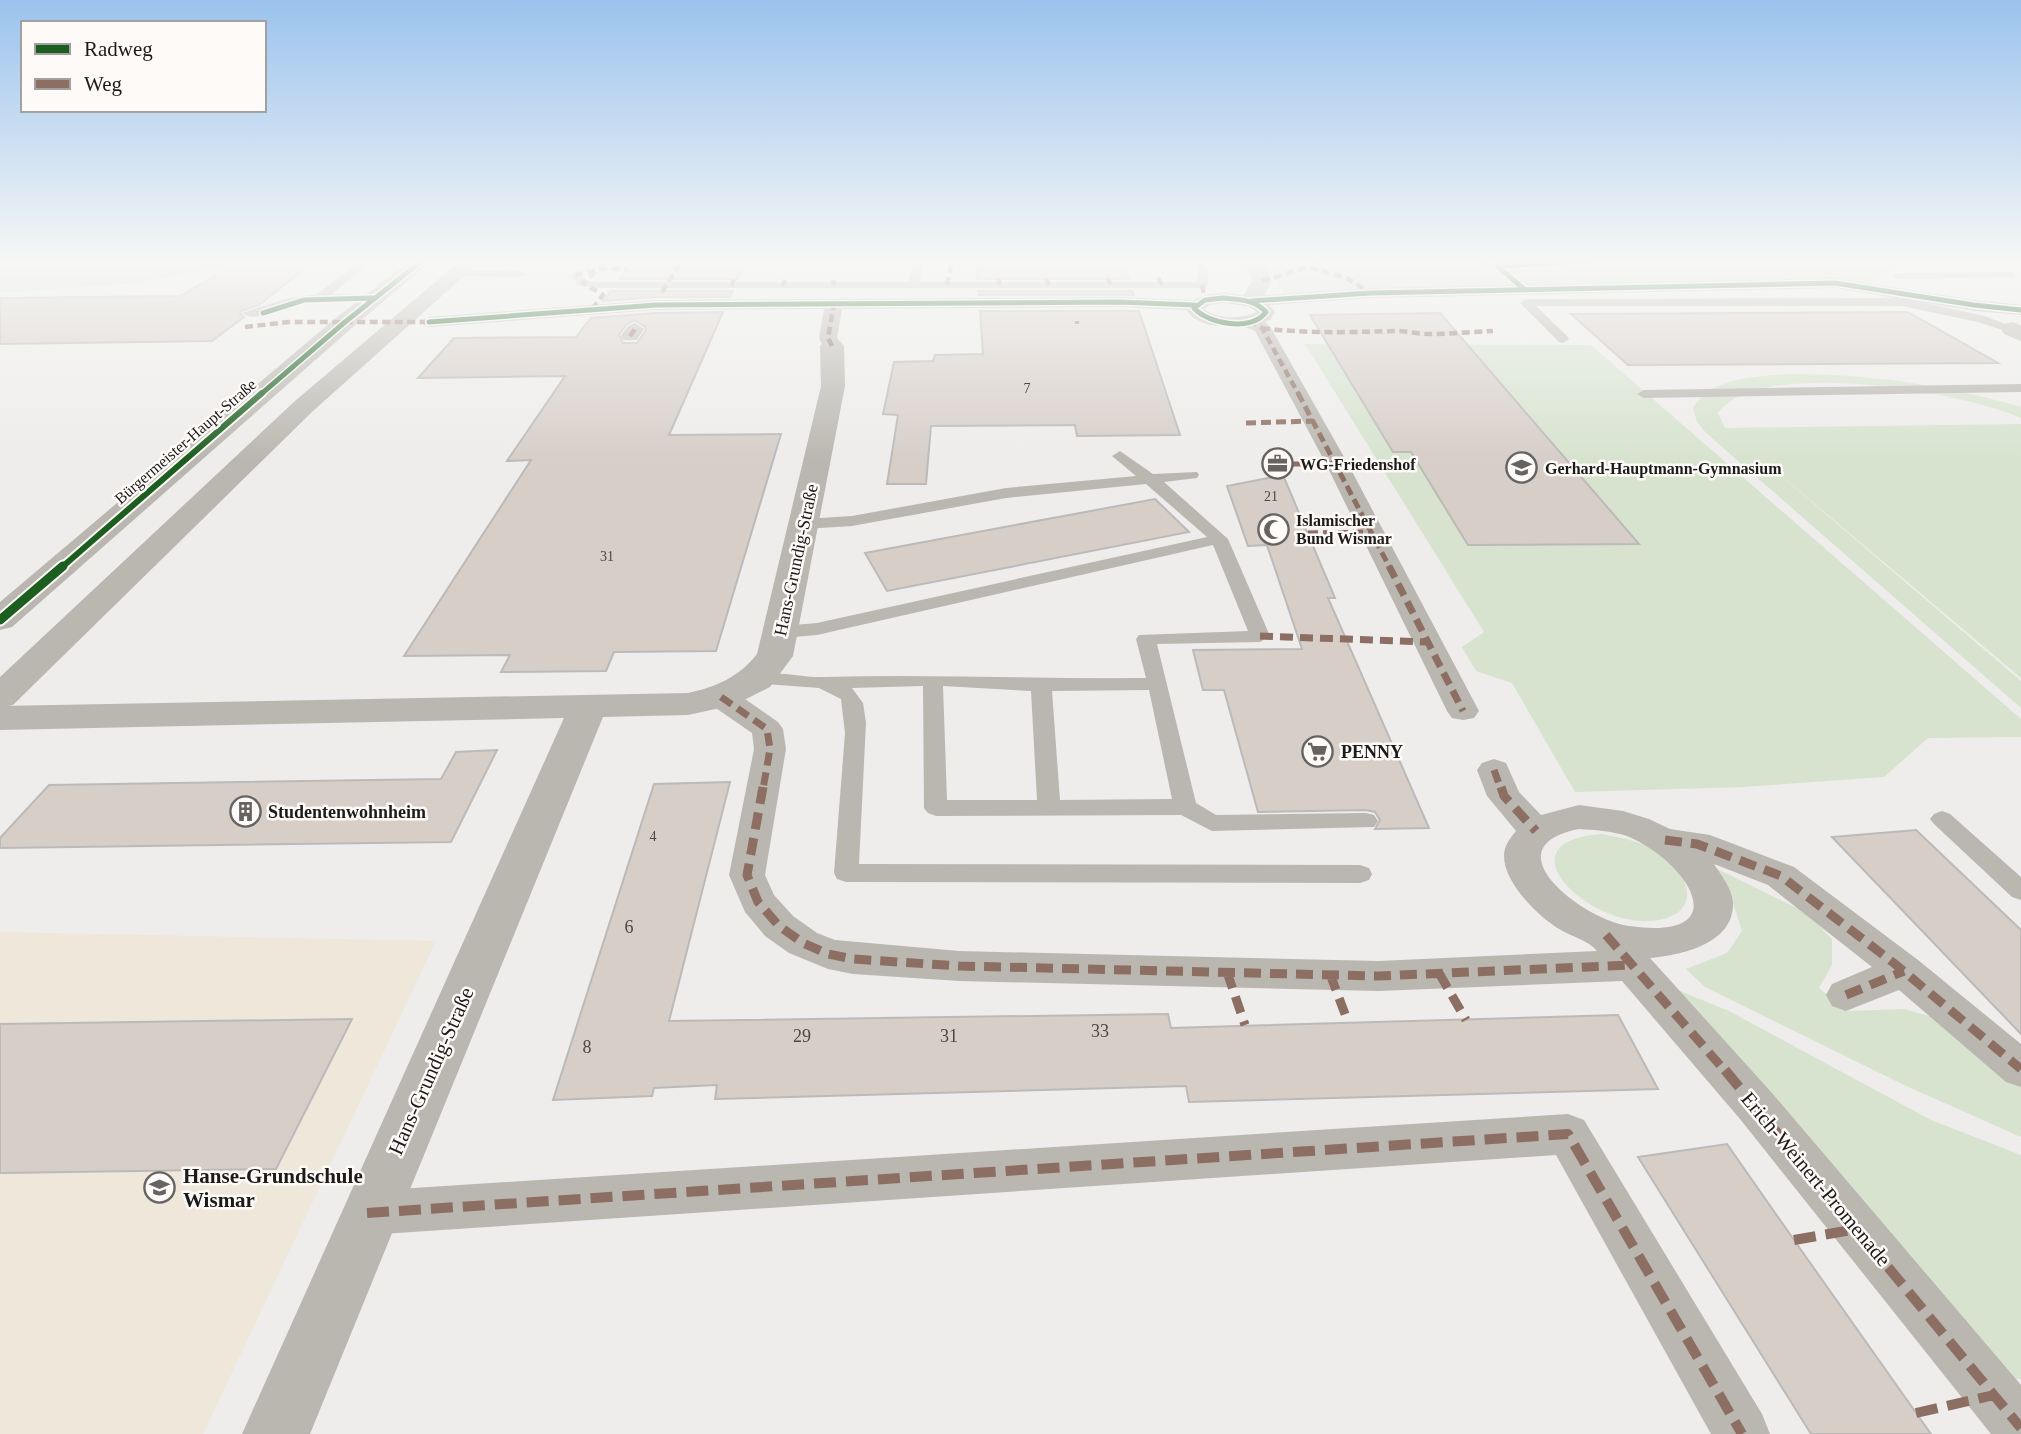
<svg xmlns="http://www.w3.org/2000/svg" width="2021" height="1434" viewBox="0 0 2021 1434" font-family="'Times New Roman',serif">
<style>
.education{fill:#eee7da}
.green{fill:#d7e3cf}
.building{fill:#d7cec8;stroke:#bbbab9;stroke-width:2;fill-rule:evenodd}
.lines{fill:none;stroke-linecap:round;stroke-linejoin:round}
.service{fill:#bab7b0;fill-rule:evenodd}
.pedestrian{fill:#bab7b0;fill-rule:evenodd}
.minor{fill:#bab7b0;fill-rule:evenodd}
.tertiary{fill:#bab7b0;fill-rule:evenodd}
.quiet-far4{stroke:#8d6e63;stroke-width:4.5;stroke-dasharray:8 4.5;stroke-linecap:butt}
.quiet-far3{stroke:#8d6e63;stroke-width:5;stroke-dasharray:10 5;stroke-linecap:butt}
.quiet-far2{stroke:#8d6e63;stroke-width:7;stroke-dasharray:13 7;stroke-linecap:butt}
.quiet-far1{stroke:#8d6e63;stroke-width:9;stroke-dasharray:17 9;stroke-linecap:butt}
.quiet{stroke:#8d6e63;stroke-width:10;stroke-dasharray:22 10;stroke-linecap:butt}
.cycleway-far2-casing{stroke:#fdfaf7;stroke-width:8}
.cycleway-far1-casing{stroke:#fdfaf7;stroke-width:10}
.cycleway-casing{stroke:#fdfaf7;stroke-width:13}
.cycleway-far2{stroke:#1b5e20;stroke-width:5}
.cycleway-far1{stroke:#1b5e20;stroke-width:6}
.cycleway{stroke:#1b5e20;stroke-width:9}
.labels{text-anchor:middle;stroke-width:5;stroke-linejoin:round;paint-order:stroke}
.number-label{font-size:14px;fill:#4b4846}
.far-street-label{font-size:16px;fill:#1c1b1a;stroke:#fdfaf7}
.far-poi-label{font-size:16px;font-weight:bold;fill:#1c1b1a;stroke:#fdfaf7;text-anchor:start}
.street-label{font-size:18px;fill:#1c1b1a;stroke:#fdfaf7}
.poi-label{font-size:18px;font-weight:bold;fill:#1c1b1a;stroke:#fdfaf7;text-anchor:start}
.near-number-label{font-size:18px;fill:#4b4846}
.near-street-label{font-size:21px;fill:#1c1b1a;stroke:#fdfaf7}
.near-poi-label{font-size:21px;font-weight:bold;fill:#1c1b1a;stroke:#fdfaf7;text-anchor:start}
</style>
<rect width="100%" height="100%" fill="#eeedeb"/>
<path class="education" d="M0,932L436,941L203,1434H0Z"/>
<path class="green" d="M0,260H260L136,283L18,292H0Z
M1262,260H1906L1871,283L1815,281L1284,293Z
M1305,344L1591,345L2021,719V737L1928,738L1884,777L1744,787L1575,792L1512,683L1476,671L1462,647L1484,632Z
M1791,374C1870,374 1945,385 2021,407V418C1965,392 1758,356 1718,413L1725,428L2021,424V678L1752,451L2021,681V708L1706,433L1697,422L1693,408C1710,377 1759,376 1791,374Z
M1602,834C1623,838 1646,842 1662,855C1703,887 1693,924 1639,921C1579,917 1504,841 1602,834Z
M1689,855L1807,913L1832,939V965L1819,988L1847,1011L1904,1009L1936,1018L2021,1082V1137L1904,1085L1705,987L1686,969L1727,953L1742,931L1733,903Z
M1663,984L1729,1011L1931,1120L2021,1155V1379L1993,1378Z"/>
<path class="building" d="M977,267H1125L1129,279H977Z
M227,269L303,270L259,305L241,311L240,314L244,317L212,341L0,344V298L180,296Z
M627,269H742L738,279H620Z
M611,291H733L730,297H656L603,301Z
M978,291H1132L1134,295H979Z
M980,311H1139L1180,435L1077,436L1075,425L931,426L926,484H887L898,415L883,414L894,362L933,361L935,355L983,354Z
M723,312L669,435L781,434L716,651L614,652L606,671L501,672L510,655L404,656L531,460L507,461L565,376L418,378L454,338L576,337L591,318L656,313ZM634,320L645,327L646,330L637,343H623L619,335L626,325Z
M1908,312L1998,363L1628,365L1571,314Z
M1440,313L1639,544L1468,545L1411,452H1393L1310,315Z
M1283,475L1335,598H1328L1429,828L1375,829L1380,820L1375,812L1366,810L1258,812L1224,690H1203L1193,650L1302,649L1267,545L1248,546L1227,486Z
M1155,499L1189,532L887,591L865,553Z
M497,750L451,842L0,848V838L49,785L441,779L456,752Z
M730,782L669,1021L1168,1014L1171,1028L1618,1015L1658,1089L1189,1102L1186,1086L715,1099L717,1085L654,1088L652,1096L553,1100L654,784Z
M1916,830L2021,930V1034L1832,837Z
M352,1019L276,1169L0,1173V1024Z
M1727,1144L1794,1240L1931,1434H1811L1638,1157Z"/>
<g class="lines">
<path class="service" d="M362,260H373L332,294L373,295L377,296V300C350,305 322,298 294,304C279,307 256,324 242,313L286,299L317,294Z
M913,260H923L920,282H1197L1198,271L1203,268L1208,271V285L1202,288H594L579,285L569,275L579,273L587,280L594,282H909Z
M454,271H521L527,274L521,277L450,276V272Z
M2010,272L2014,273V277L1898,279L1892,276L1898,273Z
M1902,298L1985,316L2018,329L2012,333L1978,322L1902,306H1536L1567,336L1569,339L1563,343L1559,342L1520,303L1526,299Z
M2021,384V392L1644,398L1637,394L1644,390Z
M1120,451L1153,474L1197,472L1199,475L1197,478L1164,482L1228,539L1270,636L1260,642L1157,644L1196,803L1216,815L1366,813L1374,815L1378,821L1374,827L1212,831L1181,815L936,816L928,813L924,808L923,686L852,688L863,703L866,723L859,864L1360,865L1369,868L1372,874L1369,880L1360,883L846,882L837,879L834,873L845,733L841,699L819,688L750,683L747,679L750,675C774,669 800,678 825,677C932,674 1039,679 1146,678L1136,639L1139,635L1248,631L1213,545L817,635L781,638L771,632L781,626L817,623L1207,537L1146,484L1006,498L852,526L804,529L796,524L804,519L852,516L1006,488L1136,476L1112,456ZM943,686L1031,691L1037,800H947ZM1149,690L1172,799L1060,800L1052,691Z
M1942,811L1950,814L2021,877V900L2012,897L1934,824L1930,819L1934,814Z"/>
<path class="pedestrian" d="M1835,278L1974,300L2021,305V315L1974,311L1835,288L1370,298L1269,305L1275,312L1270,320L1265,322L1271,328L1348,464L1479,711L1474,718L1463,720L1452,718L1447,711L1326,464L1255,331C1232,319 1207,336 1186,310L1118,307L842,309L837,338L842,346L832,352L825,350L819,338L824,309L656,310L429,327L420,322L429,317L656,300L1118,297L1194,300L1205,295L1223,293L1251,296L1370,288ZM1223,303L1248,306L1257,312C1240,319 1219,320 1204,309L1210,305Z
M635,323L644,329L637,340H623L621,336C625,330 627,325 635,323Z
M721,688L732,690L778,722L783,729L786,749L765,875L774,895L793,916L817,933L835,940L959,951L1379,961L1597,951C1588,940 1572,937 1559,929C1538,916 1504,883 1504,856C1504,846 1510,838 1516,831L1487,796L1477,770L1482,763L1494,759L1506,763L1519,792L1541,815L1579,805L1623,811L1649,819L1670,829L1710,835L1794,867L1918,960L2021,1044V1087L2006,1082L1899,990L1846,1011L1832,1006L1826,995L1832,984L1872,967L1768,885L1714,864C1721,875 1732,888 1733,903C1734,944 1681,955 1650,958L1772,1093L2021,1385V1434H1991L1740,1119L1622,981L1379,991L959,981L853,974L828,969L789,953L765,936L745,912L729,875L754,749L752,733L710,704L706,697L710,690ZM1579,829C1594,830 1612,831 1627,836C1689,862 1738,941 1630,926C1585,921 1487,847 1579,829Z
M1568,1114L1584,1120L1762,1414L1770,1434H1711L1556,1155L367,1235L350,1229L343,1213L350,1197L367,1191Z"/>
<path class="minor" d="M1243,260H1263L1272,281L1259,306H1243L1240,301L1252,281Z
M2012,322L2021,325V341L2004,334L2001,329L2004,324Z
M832,339L840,341L844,346L845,386L793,656L770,687L734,705L688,715L603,717L310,1434H242L564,718L0,730V706L688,693C716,687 739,677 757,654L821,386L820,346L824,341Z"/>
<path class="tertiary" d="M411,260H433L353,327L12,627L0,630V602L337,317Z
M461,260H482L313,411L13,705L0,708V677L295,401Z"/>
<path class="quiet-far4" d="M1199,260L1203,271
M1316,260L1308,267L1347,278L1370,293
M1467,260L1497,266
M575,275L597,269H627
M998,278L1000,285
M1046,278L1049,286
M1107,278L1112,286
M1158,278L1162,285
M1262,281L1308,267
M833,285L834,280
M947,285L952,260
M1202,285L1205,300
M731,286L734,280
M783,286L785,280
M662,292L682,260
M592,309L603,295L583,283L608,260
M1077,321V324
M1249,321L1262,328L1299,395
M245,327L288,322H433
M1262,328C1306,334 1352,332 1396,331C1407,331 1418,334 1428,334C1450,334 1472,332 1493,331
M630,336L635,329
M832,346L828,338L834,304"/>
<path class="quiet-far3" d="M1298,393L1390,568
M1246,423L1313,421
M1277,464H1337
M1308,533L1372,532"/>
<path class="quiet-far2" d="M1389,566L1463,711
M1260,636L1429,642
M721,697L767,729L770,749L763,789
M1494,770L1501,789"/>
<path class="quiet-far1" d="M763,787L747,875L758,902L779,926L803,943L828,954L853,959L959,966L1379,976L1632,965
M1501,787L1504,796L1536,831
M1665,840L1697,844L1781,876L1895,964L2021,1069
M1606,935L1726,1072
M1227,972L1245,1025
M1439,973L1466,1020
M1330,974L1348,1022
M1846,995L1904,971"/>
<path class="quiet" d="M1725,1070L2021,1428
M367,1213L1568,1134L1742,1434
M1794,1240L1857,1229
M1916,1413L1994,1395"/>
<defs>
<path id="cycleway-far2" d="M1524,289L1497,266L1606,260
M1223,298C1240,300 1254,299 1266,312C1252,332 1208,324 1194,308L1205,300Z
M1251,301L1370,293L1835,283L1974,305L2021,310
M263,313L304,300L373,298
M429,322L656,305L1118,302L1195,305
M260,395L345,322L423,260"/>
<path id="cycleway-far1" d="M61,568L262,393"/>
<path id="cycleway" d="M0,620L63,566"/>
</defs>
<use href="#cycleway-far2" class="cycleway-far2-casing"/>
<use href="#cycleway-far1" class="cycleway-far1-casing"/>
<use href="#cycleway" class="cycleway-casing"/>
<use href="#cycleway-far2" class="cycleway-far2"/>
<use href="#cycleway-far1" class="cycleway-far1"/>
<use href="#cycleway" class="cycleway"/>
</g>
<linearGradient id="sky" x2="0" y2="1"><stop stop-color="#9bc3ee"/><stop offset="0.57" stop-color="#f7f7f6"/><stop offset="1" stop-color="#f7f7f6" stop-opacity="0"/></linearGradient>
<rect width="2021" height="460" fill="url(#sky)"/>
<defs>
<symbol id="office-ring" viewBox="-11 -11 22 22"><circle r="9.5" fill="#fdfaf7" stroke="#666463" stroke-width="1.5"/><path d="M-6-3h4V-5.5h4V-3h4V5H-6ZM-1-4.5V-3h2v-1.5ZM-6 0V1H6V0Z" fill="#666463"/></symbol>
<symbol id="school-ring" viewBox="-11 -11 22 22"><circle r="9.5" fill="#fdfaf7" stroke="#666463" stroke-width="1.5"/><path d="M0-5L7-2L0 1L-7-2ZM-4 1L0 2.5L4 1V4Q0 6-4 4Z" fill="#666463"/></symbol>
<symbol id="mosque-ring" viewBox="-11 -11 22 22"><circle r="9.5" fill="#fdfaf7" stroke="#666463" stroke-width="1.5"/><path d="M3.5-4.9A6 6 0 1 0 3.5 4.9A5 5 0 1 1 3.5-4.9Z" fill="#666463"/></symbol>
<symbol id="supermarket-ring" viewBox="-11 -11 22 22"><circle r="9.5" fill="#fdfaf7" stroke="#666463" stroke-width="1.5"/><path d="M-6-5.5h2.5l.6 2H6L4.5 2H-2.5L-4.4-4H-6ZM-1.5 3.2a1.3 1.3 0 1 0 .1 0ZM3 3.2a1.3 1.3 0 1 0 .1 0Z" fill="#666463"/></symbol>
<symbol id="building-ring" viewBox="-11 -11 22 22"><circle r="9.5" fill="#fdfaf7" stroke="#666463" stroke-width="1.5"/><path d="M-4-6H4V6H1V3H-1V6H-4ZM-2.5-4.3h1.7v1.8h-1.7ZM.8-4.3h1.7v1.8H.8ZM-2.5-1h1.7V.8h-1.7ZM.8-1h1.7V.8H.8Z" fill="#666463"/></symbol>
</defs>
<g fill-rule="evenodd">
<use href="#office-ring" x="1260" y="446" width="35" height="35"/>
<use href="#school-ring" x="1504" y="450" width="35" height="35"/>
<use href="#mosque-ring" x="1256" y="512" width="35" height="35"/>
<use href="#supermarket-ring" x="1300" y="734" width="35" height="35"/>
<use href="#building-ring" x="228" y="794" width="35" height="35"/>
<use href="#school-ring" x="142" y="1170" width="35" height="35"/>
</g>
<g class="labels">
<g class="number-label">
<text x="1027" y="393">7</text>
<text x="1271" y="501">21</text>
<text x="607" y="561">31</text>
<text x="653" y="841">4</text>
</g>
<g class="far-street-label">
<text transform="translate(185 441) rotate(-41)" y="6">Bürgermeister-Haupt-Straße</text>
</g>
<g class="far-poi-label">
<text x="1300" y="470">WG-Friedenshof</text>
<text x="1545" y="474">Gerhard-Hauptmann-Gymnasium</text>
<text x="1296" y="526">Islamischer<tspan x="1296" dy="18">Bund Wismar</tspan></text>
</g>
<g class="street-label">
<text transform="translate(796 560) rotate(-78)" y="6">Hans-Grundig-Straße</text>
</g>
<g class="poi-label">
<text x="1341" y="758">PENNY</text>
<text x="268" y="818">Studentenwohnheim</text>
</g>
<g class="near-number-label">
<text x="629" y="933">6</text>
<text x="1100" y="1037">33</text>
<text x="802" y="1042">29</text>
<text x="949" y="1042">31</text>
<text x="587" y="1053">8</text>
</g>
<g class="near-street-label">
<text transform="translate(431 1071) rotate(-66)" y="7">Hans-Grundig-Straße</text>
<text transform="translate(1816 1179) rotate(50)" y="7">Erich-Weinert-Promenade</text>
</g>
<g class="near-poi-label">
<text x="183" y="1183">Hanse-Grundschule<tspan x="183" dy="24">Wismar</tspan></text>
</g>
</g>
<rect x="21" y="21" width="245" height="91" fill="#fdfaf7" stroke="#a3a19f" stroke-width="2"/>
<rect x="35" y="44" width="35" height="10" fill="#1b5e20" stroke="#a3a19f" stroke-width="2"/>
<text x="84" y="56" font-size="21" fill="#1c1b1a">Radweg</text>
<rect x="35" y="79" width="35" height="10" fill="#8d6e63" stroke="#a3a19f" stroke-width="2"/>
<text x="84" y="91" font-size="21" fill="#1c1b1a">Weg</text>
</svg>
